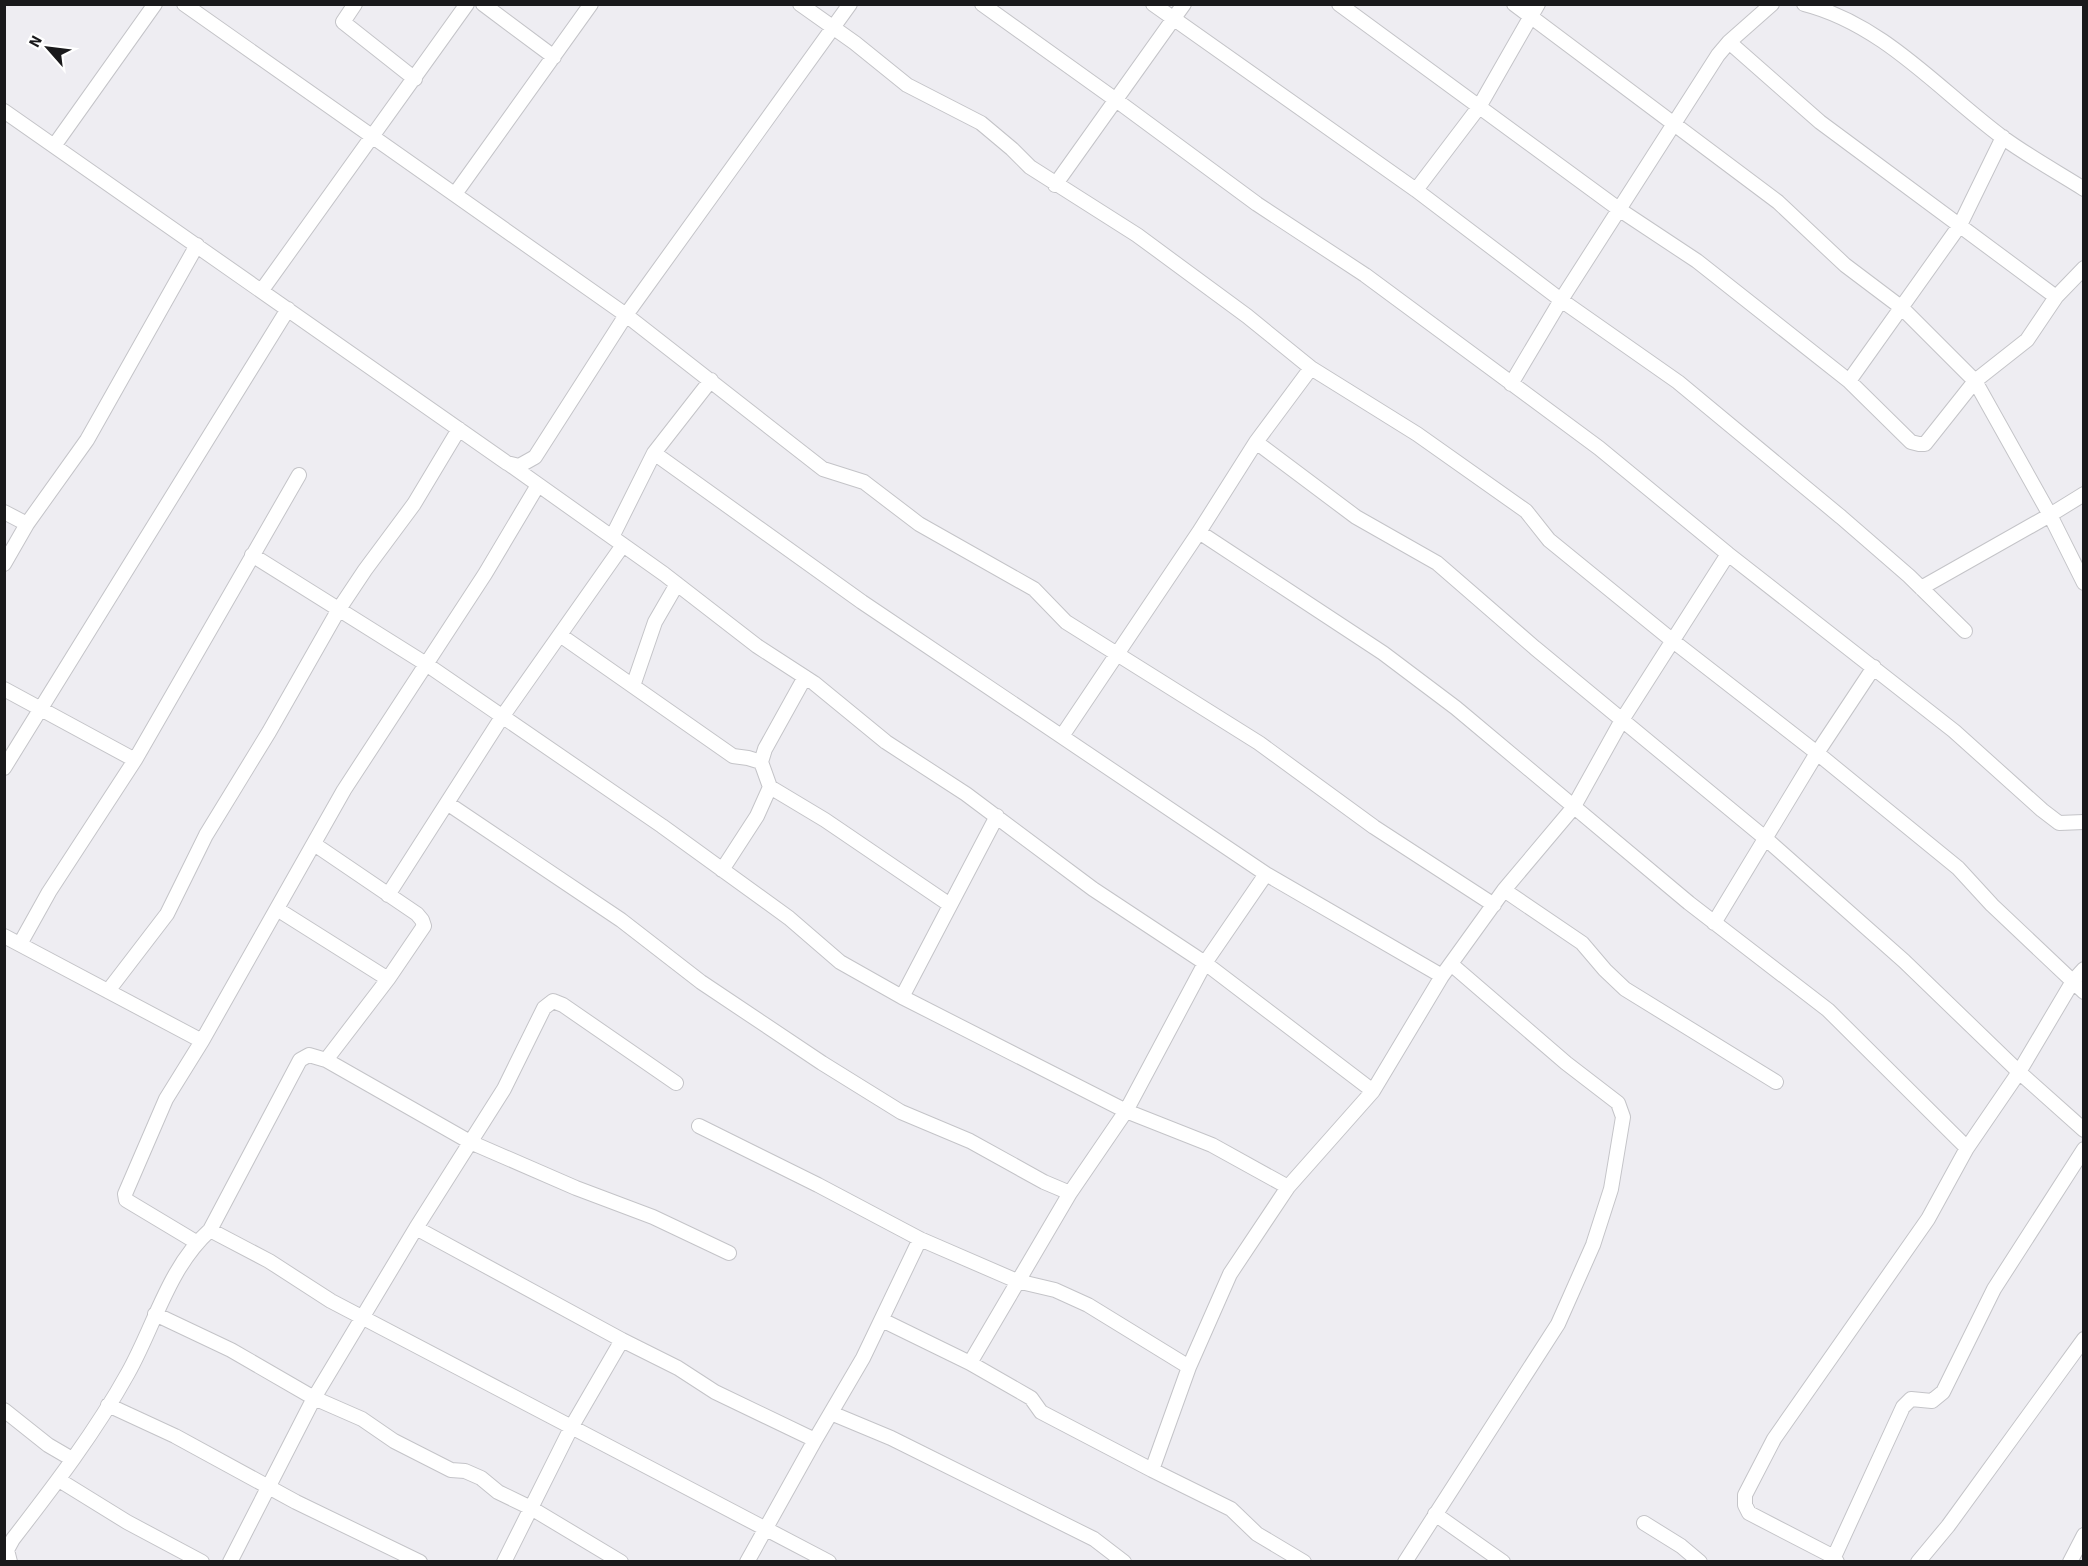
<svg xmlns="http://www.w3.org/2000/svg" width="2088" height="1566" viewBox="0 0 2088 1566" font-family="'Source Sans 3',sans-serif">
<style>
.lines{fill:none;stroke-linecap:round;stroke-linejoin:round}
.minor-casing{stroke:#c4c4c8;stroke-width:16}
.minor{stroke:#fff;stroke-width:14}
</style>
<rect width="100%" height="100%" fill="#eeedf2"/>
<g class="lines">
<defs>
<path id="minor" d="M184,4L626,315L823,469L864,482L919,524L1034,589L1066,622L1259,743L1374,827L1494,905
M355,4L343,22L415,79
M483,4L554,57
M800,4L855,43L907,85L981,123L1012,149L1030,167L1137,235L1247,316L1311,368L1417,434L1526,511L1549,540L1673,641L1817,753L1958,868L1992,905L2084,992
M982,4L1116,100L1257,204L1365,275L1599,448L1728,554L1954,731L2042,810L2059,823L2084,822
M1153,4L1416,190L1561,300L1678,382L1841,517L1909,576L1965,631
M1339,4L1620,210L1697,261L1849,381L1911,442L1919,444H1925L1975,381L2027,340L2056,297L2084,268
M1514,4L1778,202L1845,265L1902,308L1975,381L2050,515L2084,583
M1804,4C1883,24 1939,90 2002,137C2028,156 2057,172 2084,189
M1729,42L1820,122L2056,297
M4,111L507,463L519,466L535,457L626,315L850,4
M54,146L155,4
M1055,185L1184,4
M1416,190L1479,107L1538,4
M455,194L591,4
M262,290L467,4
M1849,381L1960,225L2003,137
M1511,384L1561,300L1718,55L1729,42L1772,4
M1256,442L1356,517L1437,563L1535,648L1765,838L1904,961L2019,1072L2084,1130
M654,453L862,602L1266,874L1442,976
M509,464L664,574L757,646L814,683L886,742L966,794L1093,889L1205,963L1373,1091
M4,512L27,524
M1199,532L1383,653L1456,708L1689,903L1828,1010L1967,1148
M612,537L654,453L711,380
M252,555L426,664L662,826L789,918L840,962L902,997L1126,1111L1212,1145L1288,1187
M4,564L27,524L87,440L197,245
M1921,588L2050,515L2084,494
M560,635L733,756L748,758L761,762
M633,686L655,622L677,584
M4,689L135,760
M1062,736L1199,532L1256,442L1311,368
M4,768L288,309
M770,787L825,820L950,905
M447,803L621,920L701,982L822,1063L901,1112L970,1141L1044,1182L1070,1193
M314,844L417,914L422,920L424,926L388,979L326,1060
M722,870L757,816L770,787L761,762L765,749L805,677
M1504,890L1582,943L1605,970L1625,989L1776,1082
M388,895L502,717L623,545
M277,909L388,979
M1714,923L1817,753L1874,667
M4,936L202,1041
M20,944L49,892L135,760L299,475
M108,991L167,914L206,835L269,732L339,609L365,570L414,504L459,429
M902,997L997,816
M699,1126L818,1185L920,1239L1017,1281L1055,1290L1088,1305L1189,1367
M416,1228L622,1340L678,1368L715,1392L815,1440
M210,1230L269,1261L331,1301L829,1562
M196,1242L126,1200L125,1194L166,1099L202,1041L344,790L485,574L538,485
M155,1314L231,1350L314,1398L362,1419L394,1441L451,1470L465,1471L481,1478L498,1492L531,1508L621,1562
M882,1320L970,1363L1031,1398L1041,1412L1152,1470L1231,1509L1257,1534L1304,1562
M970,1363L1070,1193L1126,1111L1205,963L1266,874
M108,1405L175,1436L296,1502L420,1562
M4,1410L48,1445L72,1459
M831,1413L891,1438L1094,1539L1124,1562
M1152,1470L1189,1367L1230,1274L1288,1187L1373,1091L1442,976L1504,890L1573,808L1622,720L1728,554
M59,1480L127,1522L202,1562
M1435,1514L1503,1562
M1644,1523L1681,1546L1700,1562
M1834,1557L1903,1407L1911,1399L1932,1401L1943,1392L1994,1289L2084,1149
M10,1562L7,1550L13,1539C54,1486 96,1431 128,1373C155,1325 168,1268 210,1230L300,1060L309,1055L326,1060L470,1142L576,1188L653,1217L729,1253
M230,1562L314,1398L416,1228L504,1089L544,1008L553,1001L563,1005L676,1083
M504,1562L572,1426L622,1340
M747,1562L815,1440L863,1358L920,1239
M1405,1562L1558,1324L1593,1245L1611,1189L1623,1117L1618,1103L1566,1063L1451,964
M1837,1562L1834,1557L1749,1513L1745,1505V1495L1774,1439L1928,1219L1967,1148L2019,1072L2073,981L2084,969
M1918,1562L1948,1526L2084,1339
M2070,1562L2084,1535"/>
</defs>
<use href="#minor" class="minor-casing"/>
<use href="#minor" class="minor"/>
</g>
<rect width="2088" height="1566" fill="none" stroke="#19191b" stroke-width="12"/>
<g transform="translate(48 48) rotate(298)" stroke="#ffffff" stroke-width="4.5" paint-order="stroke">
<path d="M0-4.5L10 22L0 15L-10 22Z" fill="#19191b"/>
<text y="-9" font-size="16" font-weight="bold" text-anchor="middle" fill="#19191b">N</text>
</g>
</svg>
